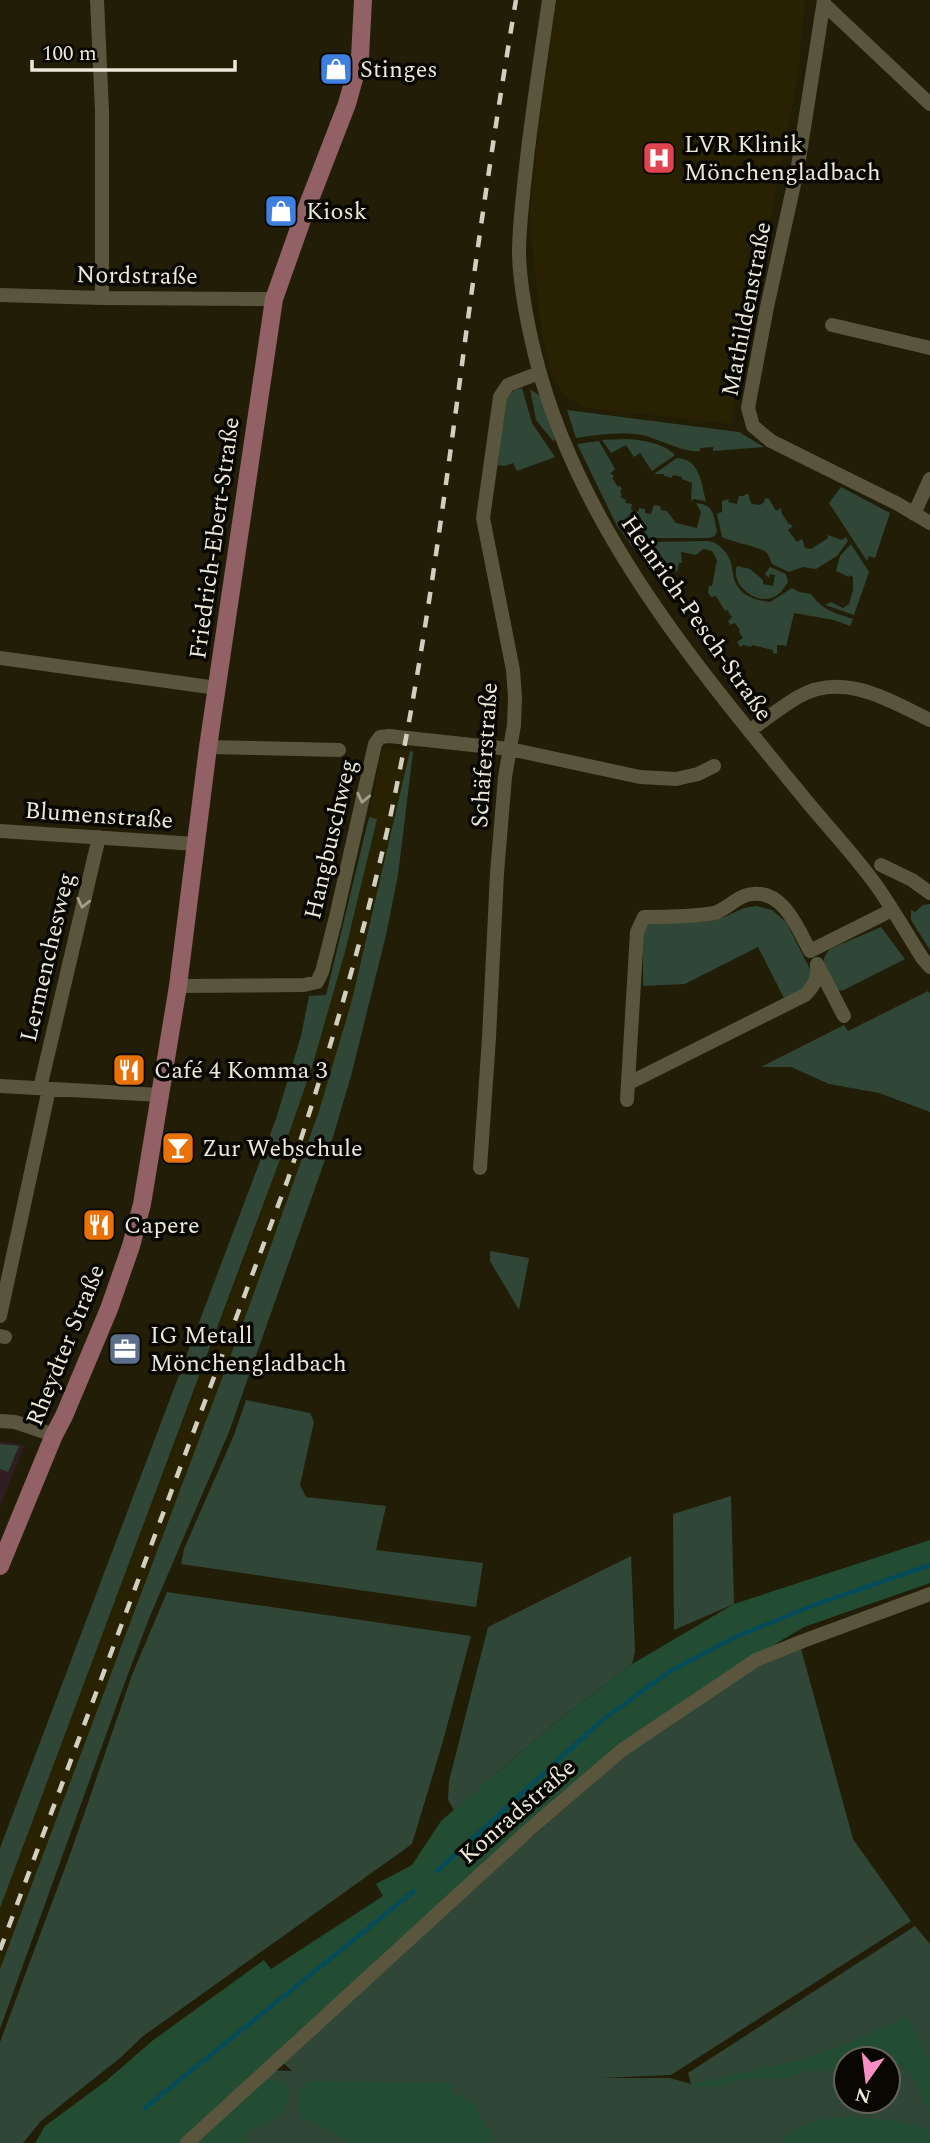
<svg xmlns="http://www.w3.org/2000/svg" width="930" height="2143" viewBox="0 0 930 2143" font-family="Spectral,serif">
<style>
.built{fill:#282203}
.education{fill:#301e22}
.green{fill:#304737;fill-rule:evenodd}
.forest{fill:#234d33}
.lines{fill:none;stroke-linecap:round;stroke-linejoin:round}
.stream{stroke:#054b58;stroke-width:4.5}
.minor{stroke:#5a553d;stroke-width:14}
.major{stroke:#926165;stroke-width:18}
.rail{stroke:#d1cfbf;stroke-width:4.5;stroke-dasharray:12 12;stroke-linecap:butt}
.oneway{stroke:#a29f8c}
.labels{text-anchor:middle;stroke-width:7;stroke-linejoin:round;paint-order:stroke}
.poi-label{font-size:24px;fill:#ebe9da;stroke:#090702;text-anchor:start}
.street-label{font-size:24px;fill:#ebe9da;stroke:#090702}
</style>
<rect width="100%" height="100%" fill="#211d06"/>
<path class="built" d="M557,0H805L798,76L731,424L587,408L563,395L550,368L542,336L529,220L542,95Z
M384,748L410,751L352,1000L319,1111L251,1301L0,1969V1908L257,1225L312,1067L345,952L366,865L376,819L369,817L381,754Z"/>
<path class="education" d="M0,1441L25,1445L0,1506Z"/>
<path class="green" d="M522,388L532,423L555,457L517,471L513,463L505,466L498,465C500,448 501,410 508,397C512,391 516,389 522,388Z
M530,389L540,396L555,440L553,441L536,420Z
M567,410L739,432L764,447L713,451V447L700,448V451C684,453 659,439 642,435C619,431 598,435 576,438Z
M626,439C642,440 664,443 675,455L652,471L640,453L634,457L626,445L611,453L602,440Z
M599,441L615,469L610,474H612L614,476L612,478L618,487L620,486L622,489L620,491L622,495L620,497L626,500L625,503L632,504L631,510L638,512L639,508L645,509V513L651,514L654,505L660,506L661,510L667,511L676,523L697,528L701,512L696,503C715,505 713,515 717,531L715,536L709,538H650L632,546L617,526L577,444Z
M677,458C700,459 701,483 706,501L694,499L691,501L692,483L682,479V477L673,475L672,478L664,476V474H654Z
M841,487L890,513L875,558L869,556L867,561L829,503Z
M746,494L749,495V499L752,504L760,505L764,502L765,498L769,499L776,511L781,508L782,514L788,523L793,526L788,530L797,542L802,539L805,548L811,549L828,538V535L842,540L846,537L848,541L837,556L816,569L803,567L789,572L772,564C772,563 768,554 767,553C762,547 731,542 722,537L717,514L722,512V501L729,499L728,502L737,504L739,496H744Z
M708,541C719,542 728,553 731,563C732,566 732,571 733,574C736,594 753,600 770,602L792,588L799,592L811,594C822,610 835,613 853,619L850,626L834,620L794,613L786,647L784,645H777V654L773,653V650L752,645L751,647L743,645L740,647L737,642L743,638L739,632L740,630L735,623L730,625L728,621L732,617L727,610L725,611L716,596L711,597L708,592L709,586H712L717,560L712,551L703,549L696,555L681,552L682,563H679L677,572L665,561L651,542Z
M851,544L869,572L854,615L825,605L831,602L843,608L849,604L853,590V577L850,575L849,577L836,571L840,556Z
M737,566L750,569L763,580V584L773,586L775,575L770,574L769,578L765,574L770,567L786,574L788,582C784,588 780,595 772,598C755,604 730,584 737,566Z
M410,751L413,752L398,875L386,935L351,1076L333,1137L229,1432L150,1616L125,1682L0,2029V1969L251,1301L319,1111L352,1000Z
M369,817L377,819L345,952L312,1067L278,1165L0,1908V1848L276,1119L301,1036L309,996L326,995Z
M930,904V950L911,920V910L915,912L923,905Z
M756,906L772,910L786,922L810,969V985L785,1000L758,947L685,984L643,986V935L645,927L650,922L724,917L744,908Z
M881,927L905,959L844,990L835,991C828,975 816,964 830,949Z
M928,991L930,993V1112L879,1093L829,1084L791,1067H761L844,1025L848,1031Z
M490,1251L529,1258L519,1310L490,1261Z
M246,1400L310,1413L314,1422L300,1485L306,1497L386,1506L376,1550L483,1563L476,1607L181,1564L184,1549L234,1435Z
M0,1444L19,1446L8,1472L0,1469Z
M731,1496L734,1604L674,1630L673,1514Z
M631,1556L635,1652L632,1664L551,1726L454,1810L448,1800L449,1781L488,1627Z
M167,1592L471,1636L443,1741L412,1844L142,2037L120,2058L41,2121L23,2143H0V2042L72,1849L132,1675Z
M800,1645L853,1839L911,1921L671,2075L601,2078H670L691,2084L688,2073L915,1926L930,1944V2143H193L268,2070L292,2071L278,2058L657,1728L746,1671ZM846,2059H888V2101H846Z"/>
<path class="forest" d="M930,1540V1583L804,1627L710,1683L663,1715L181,2143H35L45,2126L106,2081L152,2041L264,1960L271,1969L383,1896L376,1884L412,1865L441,1821L551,1726L632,1664L734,1604Z
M907,2016L930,2061V2116C919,2091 911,2059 879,2057C868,2056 857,2059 846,2059V2068L840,2071L827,2072L819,2070L806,2071L785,2079H739L720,2086L697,2087L692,2084L796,2061L846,2044Z
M261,2080L285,2081C297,2110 273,2121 250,2131L245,2143H196Z
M307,2081L452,2083L451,2092L473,2104L496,2143H347C338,2131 315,2125 301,2117L298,2096Z
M851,2117L894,2120L928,2129L930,2143H780C803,2121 820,2118 851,2117Z"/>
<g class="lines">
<path class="stream" d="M437,1871L601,1721L667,1673L735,1637L817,1604L930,1565
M145,2108L414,1891"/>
<path class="minor" d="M97,0L102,111V298
M549,0C541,56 532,111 526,167C523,196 519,225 519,254C520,288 527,322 535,355C577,524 692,661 800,793C825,824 853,853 876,885C893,909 907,934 923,959L930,967
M824,0L798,166L767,307L748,408L753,426L771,441L898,504L930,523
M824,4L930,104
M0,295L102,298L274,299
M832,325L930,348
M914,514L930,479
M0,658L217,688
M749,731C765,720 781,707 798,697C843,671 888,700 930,720
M208,747L339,750
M0,831L196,844
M881,865L912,880L930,893
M817,964L844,1016
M178,986L304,985L317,982L322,972L336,917L375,744L380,737L389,736L510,749L640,777L676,779L698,774L714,766
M629,1083L805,995C815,985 818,978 817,965
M0,1086L160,1095
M40,1088L99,837
M627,1100L637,932L644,917C667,917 692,917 714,913C726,910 735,898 747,895C782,886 797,927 810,951L892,910
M480,1168L489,1038L497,873L505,777L514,725L515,697L513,670L483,518L500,397L508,385L539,373
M0,1316L49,1089
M0,1336L5,1337
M0,1421L15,1422L54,1435
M187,2143L530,1829L622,1750L756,1660L803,1641L930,1594"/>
<path class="major" d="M0,1566L54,1435L64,1416L109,1309L131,1246L142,1204L178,986L208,747L274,299L302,220L347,104L360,57L363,0"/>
<path class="rail" d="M0,1950L288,1179C327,1060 363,940 390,818C420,678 439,536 458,395C475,263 494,131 516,0"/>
</g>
<defs><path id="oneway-chevron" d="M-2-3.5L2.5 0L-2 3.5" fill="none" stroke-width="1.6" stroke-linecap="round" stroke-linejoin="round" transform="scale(1.75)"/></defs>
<g class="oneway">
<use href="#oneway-chevron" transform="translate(363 798) rotate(102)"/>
<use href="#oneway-chevron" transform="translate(83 903) rotate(103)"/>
</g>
<defs>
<symbol id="shop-square" viewBox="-11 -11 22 22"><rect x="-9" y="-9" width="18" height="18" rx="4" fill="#3f7fe0" stroke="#090702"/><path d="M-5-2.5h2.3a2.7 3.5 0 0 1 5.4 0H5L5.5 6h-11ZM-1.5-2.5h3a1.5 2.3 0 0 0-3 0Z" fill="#fff"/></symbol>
<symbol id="hospital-square" viewBox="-11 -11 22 22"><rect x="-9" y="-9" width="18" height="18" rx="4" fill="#e0444e" stroke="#090702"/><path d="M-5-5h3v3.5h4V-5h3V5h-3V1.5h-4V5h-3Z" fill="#fff"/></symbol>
<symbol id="restaurant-square" viewBox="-11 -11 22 22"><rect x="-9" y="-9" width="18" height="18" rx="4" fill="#e8710a" stroke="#090702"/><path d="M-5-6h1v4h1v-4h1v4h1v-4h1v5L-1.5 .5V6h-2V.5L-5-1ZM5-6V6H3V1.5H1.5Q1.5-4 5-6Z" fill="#fff"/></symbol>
<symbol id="bar-square" viewBox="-11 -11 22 22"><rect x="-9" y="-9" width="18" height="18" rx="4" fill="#e8710a" stroke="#090702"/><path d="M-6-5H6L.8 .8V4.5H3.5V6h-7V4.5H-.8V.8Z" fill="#fff"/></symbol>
<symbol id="office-square" viewBox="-11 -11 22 22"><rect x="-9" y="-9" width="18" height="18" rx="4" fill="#5c6f8a" stroke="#090702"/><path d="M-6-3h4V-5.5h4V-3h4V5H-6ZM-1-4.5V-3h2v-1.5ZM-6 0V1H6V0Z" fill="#fff"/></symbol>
</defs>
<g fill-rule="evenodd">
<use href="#shop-square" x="317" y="50" width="38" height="38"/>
<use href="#hospital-square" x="640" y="139" width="38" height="38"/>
<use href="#shop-square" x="262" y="192" width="38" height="38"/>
<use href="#restaurant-square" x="110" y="1051" width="38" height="38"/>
<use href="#bar-square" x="159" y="1129" width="38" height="38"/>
<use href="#restaurant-square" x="80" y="1206" width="38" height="38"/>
<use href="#office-square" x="106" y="1330" width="38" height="38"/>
</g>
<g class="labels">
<g class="poi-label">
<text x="360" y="77">Stinges</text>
<text x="684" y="152">LVR Klinik<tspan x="684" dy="28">Mönchengladbach</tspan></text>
<text x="306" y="219">Kiosk</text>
<text x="154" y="1078">Café 4 Komma 3</text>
<text x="202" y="1156">Zur Webschule</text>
<text x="124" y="1233">Capere</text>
<text x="150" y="1343">IG Metall<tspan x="150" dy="28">Mönchengladbach</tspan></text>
</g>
<g class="street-label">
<text transform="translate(137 275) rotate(1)" y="8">Nordstraße</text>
<text transform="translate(746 309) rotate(-79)" y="8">Mathildenstraße</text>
<text transform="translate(214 538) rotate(-82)" y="8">Friedrich-Ebert-Straße</text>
<text transform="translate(697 618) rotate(55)" y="8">Heinrich-Pesch-Straße</text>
<text transform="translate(484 755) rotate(-86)" y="8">Schäferstraße</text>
<text transform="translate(99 815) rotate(4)" y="8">Blumenstraße</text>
<text transform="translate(330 839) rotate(-77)" y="8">Hangbuschweg</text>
<text transform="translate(47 957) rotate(-77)" y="8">Lermenchesweg</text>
<text transform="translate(65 1345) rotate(-68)" y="8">Rheydter Straße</text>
<text transform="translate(517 1811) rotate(-41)" y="8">Konradstraße</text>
</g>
</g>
<g transform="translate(867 2080) rotate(194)"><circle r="33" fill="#090702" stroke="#636158" stroke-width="2"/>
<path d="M0-5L12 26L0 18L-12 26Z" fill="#fa8fc6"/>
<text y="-10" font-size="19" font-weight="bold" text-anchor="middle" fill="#ebe9da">N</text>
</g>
<path d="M32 60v10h203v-10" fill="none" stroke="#ebe9da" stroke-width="3.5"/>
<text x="42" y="60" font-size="21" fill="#ebe9da" stroke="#090702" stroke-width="5" paint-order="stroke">100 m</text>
</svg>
